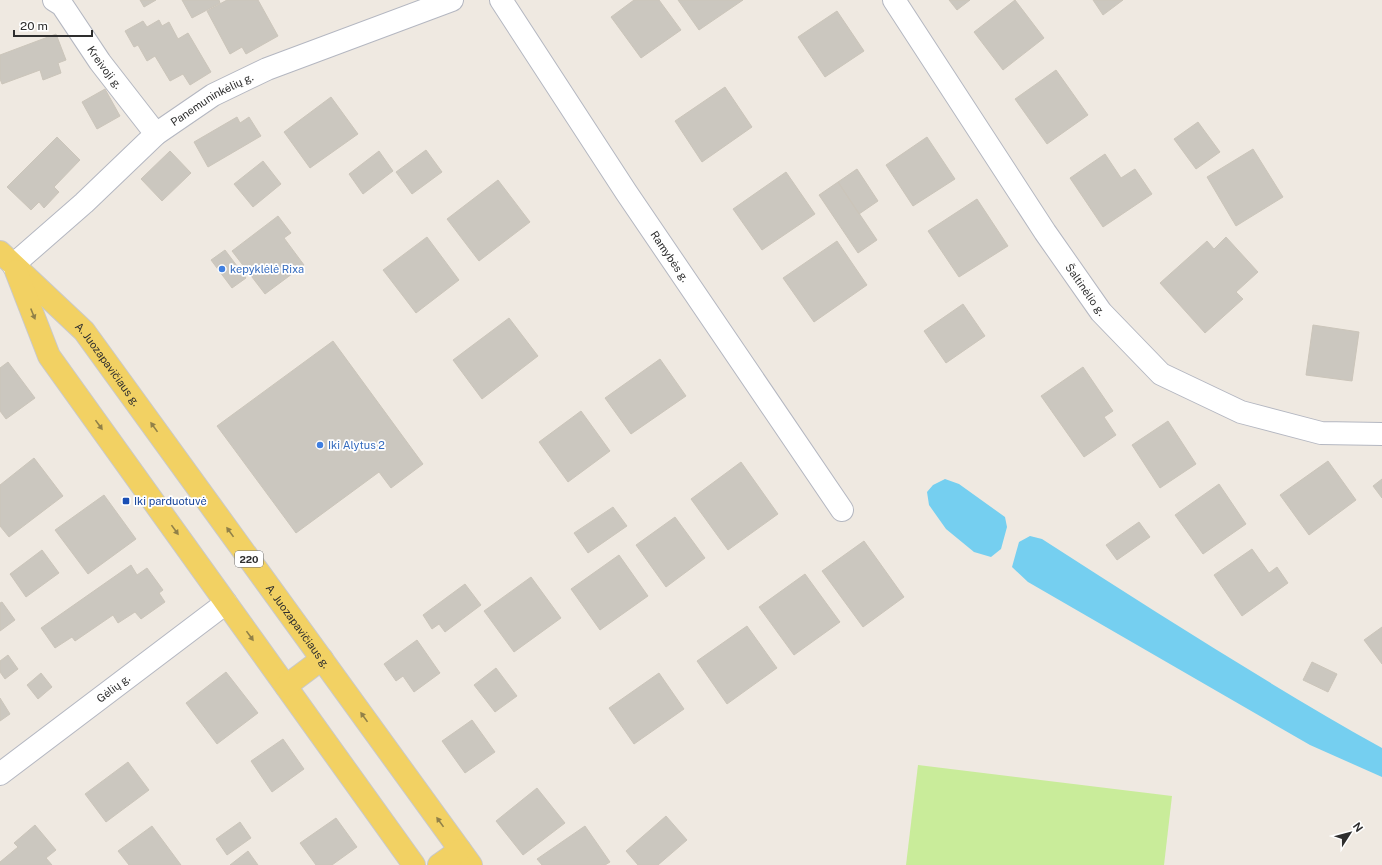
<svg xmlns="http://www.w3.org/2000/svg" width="1382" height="865" viewBox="0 0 1382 865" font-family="'Public Sans',sans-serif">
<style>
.pitch{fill:#c9ec9a}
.water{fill:#75cff0}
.building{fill:#cbc7bf;stroke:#cbc5ba}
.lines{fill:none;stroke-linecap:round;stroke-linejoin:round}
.minor-casing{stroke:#b4b7c1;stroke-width:24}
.major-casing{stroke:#c9c9c9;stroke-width:24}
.minor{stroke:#fff;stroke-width:22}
.major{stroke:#f2d163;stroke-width:22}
.oneway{fill:#908048}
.shop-dot{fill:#3f7fe0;stroke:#fff;stroke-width:1.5}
.transit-dot{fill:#1a4fb4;stroke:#fff;stroke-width:1.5}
.labels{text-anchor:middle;stroke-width:3.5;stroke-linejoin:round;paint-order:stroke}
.shield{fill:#fff;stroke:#6d6d6d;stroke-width:1}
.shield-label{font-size:10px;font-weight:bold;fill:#2e2e2e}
.street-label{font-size:11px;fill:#2e2e2e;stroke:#fff}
.shop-label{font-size:11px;fill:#366cbe;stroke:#fff;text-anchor:start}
.transit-label{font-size:11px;fill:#164399;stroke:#fff;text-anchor:start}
</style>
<rect width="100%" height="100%" fill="#efe9e1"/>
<path class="pitch" d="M918,765L1172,796L1164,865H906Z"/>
<path class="water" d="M945,479L959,484L1005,517L1007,527L1001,549L991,557L974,552L946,529L929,505L927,492L933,485Z
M1030,536L1042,539C1154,611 1266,683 1382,748V777L1310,745L1028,582L1012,567L1019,542Z"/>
<path class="building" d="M140,0H156L144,7Z
M182,0H219L220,3L192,18Z
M227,0H258L278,36L246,54L242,47L230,54L207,11Z
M634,0H659L681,30L641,58L611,17Z
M678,0H743L699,30Z
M949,0H970L957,10Z
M1015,0L1044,38L1003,70L974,32Z
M1093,0H1123L1103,15Z
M837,11L864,51L825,77L798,37Z
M159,20L162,26L169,22L178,39L188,33L211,72L190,85L183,74L170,81L155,56L147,61L138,45L134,47L125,31L143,21L147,27Z
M56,34L66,60L58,63L61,73L43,80L40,70L2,84L0,79V55Z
M1056,70L1088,115L1047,144L1015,99Z
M725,87L752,127L702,162L675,121Z
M105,89L120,116L97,129L82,102Z
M331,97L358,134L310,168L284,132Z
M237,117L240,123L249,117L261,136L208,167L194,142Z
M1198,122L1220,152L1196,169L1174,139Z
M57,137L80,160L54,187L59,192L44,208L39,202L31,210L7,187Z
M927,137L955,179L913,206L886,165Z
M1253,149L1283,197L1236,226L1207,177Z
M426,150L442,172L412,194L396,172Z
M170,151L191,173L162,201L141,179Z
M379,151L393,171L363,194L349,174Z
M1105,154L1121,178L1135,169L1152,194L1103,227L1070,178Z
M263,161L281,184L253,207L234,184Z
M857,169L878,201L859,214L838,182Z
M786,172L815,214L762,250L733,209Z
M498,180L530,222L479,261L447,219Z
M838,182L877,240L858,253L819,195Z
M977,199L1008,246L959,277L928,231Z
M278,216L291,233L284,238L304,265L265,294L232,251Z
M427,237L459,280L416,313L383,270Z
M1226,237L1258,272L1236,292L1243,299L1205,333L1160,283L1207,241L1214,249Z
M837,241L867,285L814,322L783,278Z
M225,250L246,278L232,288L211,260Z
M963,304L985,336L946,363L924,331Z
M509,318L538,356L482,399L453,360Z
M1313,325L1359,332L1352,381L1306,375Z
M333,341L423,464L391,488L379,472L296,533L217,426Z
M660,359L686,396L631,434L605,398Z
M8,362L35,398L6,419L0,411V368Z
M1083,367L1113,411L1104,417L1116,435L1084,457L1041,396Z
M581,411L610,451L568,482L539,442Z
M1168,421L1196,464L1160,488L1132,445Z
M34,458L63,496L9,537L0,526V485Z
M1328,461L1356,500L1309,535L1280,495Z
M741,462L778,514L728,550L691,499Z
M1382,479V498L1373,486Z
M1219,484L1246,524L1203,554L1175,515Z
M104,495L136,539L88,574L55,530Z
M613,507L627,526L588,553L574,533Z
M675,517L705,558L666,587L636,545Z
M1139,522L1150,537L1117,560L1106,545Z
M864,541L904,597L863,627L822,571Z
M1252,549L1269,573L1277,567L1288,583L1242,616L1214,575Z
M42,550L59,573L26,597L10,574Z
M619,555L648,596L600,630L571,589Z
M131,565L137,575L147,568L163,590L159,593L165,602L141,619L135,612L118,623L113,615L75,641L72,637L55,648L41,628Z
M805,574L840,622L794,655L759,607Z
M531,577L561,618L514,652L484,611Z
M465,584L481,605L445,632L439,624L432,629L423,615Z
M2,602L15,620L0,631V603Z
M747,626L777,668L727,704L697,661Z
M1382,627V664L1364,640Z
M417,640L440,673L414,692L403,676L396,681L384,664Z
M8,655L18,669L5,679L0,672V661Z
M1312,662L1337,674L1328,692L1303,680Z
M496,668L517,696L495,712L474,685Z
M226,672L258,713L217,744L186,703Z
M41,673L52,687L38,699L27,685Z
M659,673L684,709L634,744L609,708Z
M0,698L10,714L0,721Z
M472,720L495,752L465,773L442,741Z
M283,739L304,769L272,792L251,761Z
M128,762L149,790L106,822L85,794Z
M537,788L565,823L523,855L496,821Z
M666,816L687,840L658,865H638L626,851Z
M336,818L357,847L332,865H316L300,843Z
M240,822L251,838L227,855L216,839Z
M35,825L56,850L46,858L52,865H0V862L18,847L14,843Z
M152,826L181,865H129L118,851Z
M585,826L610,862L605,865H542L537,859Z
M248,851L258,865H230Z"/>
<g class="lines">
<defs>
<g id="minor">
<path id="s1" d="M54,0L62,5L100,62L156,134"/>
<path id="s2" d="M501,0L626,192L842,510"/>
<path id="s3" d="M894,0L1045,232L1101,312L1161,374L1241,412L1321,433L1382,434"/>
<path id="s4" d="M13,265L84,203L156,134L213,95L267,69L452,0"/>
<path id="s5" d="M0,774L226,603"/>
</g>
<g id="major">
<path id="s6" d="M0,252L84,331L471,865"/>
<path d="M16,271L49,356L414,865"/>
<path d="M286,686L322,659"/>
<path d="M439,865L460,850"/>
</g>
</defs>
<use href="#minor" class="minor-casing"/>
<use href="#major" class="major-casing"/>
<use href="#minor" class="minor"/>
<use href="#major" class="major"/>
</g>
<defs><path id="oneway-solid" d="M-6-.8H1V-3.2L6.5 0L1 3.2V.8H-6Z"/></defs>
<g class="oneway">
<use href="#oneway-solid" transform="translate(33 314) rotate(68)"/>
<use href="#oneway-solid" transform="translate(99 425) rotate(54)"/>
<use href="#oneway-solid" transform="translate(154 427) rotate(-126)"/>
<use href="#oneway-solid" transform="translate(175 530) rotate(54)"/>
<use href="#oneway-solid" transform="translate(230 532) rotate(-126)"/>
<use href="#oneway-solid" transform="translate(250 636) rotate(54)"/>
<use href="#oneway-solid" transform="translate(364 717) rotate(-126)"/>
<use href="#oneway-solid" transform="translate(440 822) rotate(-126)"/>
</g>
<g class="shop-dot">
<circle cx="222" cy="269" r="4"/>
<circle cx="320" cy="445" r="4"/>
</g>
<rect class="transit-dot" x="122" y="497" width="8" height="8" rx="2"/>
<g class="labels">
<rect class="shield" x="235" y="551" width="28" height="16" rx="3"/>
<g class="shield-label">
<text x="249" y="563">220</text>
</g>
<g class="street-label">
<text dy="4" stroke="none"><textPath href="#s1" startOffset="85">Kreivoji g.</textPath></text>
<text dy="4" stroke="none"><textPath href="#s4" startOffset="260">Panemuninkėlių g.</textPath></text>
<text dy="4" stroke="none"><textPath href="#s2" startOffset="307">Ramybės g.</textPath></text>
<text dy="4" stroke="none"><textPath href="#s3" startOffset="347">Šaltinėlio g.</textPath></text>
<text dy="4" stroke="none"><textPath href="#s6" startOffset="156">A. Juozapavičiaus g.</textPath></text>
<text dy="4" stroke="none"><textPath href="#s6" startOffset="480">A. Juozapavičiaus g.</textPath></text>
<text dy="4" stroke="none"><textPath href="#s5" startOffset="142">Gėlių g.</textPath></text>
</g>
<g class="shop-label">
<text x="230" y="273">kepyklėlė Rixa</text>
<text x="328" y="449">Iki Alytus 2</text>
</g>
<g class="transit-label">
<text x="134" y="505">Iki parduotuvė</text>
</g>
</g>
<g transform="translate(1350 833) rotate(54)" stroke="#ffffff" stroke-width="3" paint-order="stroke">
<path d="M0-3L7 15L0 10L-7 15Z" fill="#2e2e2e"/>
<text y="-6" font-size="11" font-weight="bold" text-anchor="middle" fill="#2e2e2e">N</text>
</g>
<path d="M14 30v6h78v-6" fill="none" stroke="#2e2e2e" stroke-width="2"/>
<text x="20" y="30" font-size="12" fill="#2e2e2e" stroke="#ffffff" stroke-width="3" paint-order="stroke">20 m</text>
</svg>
